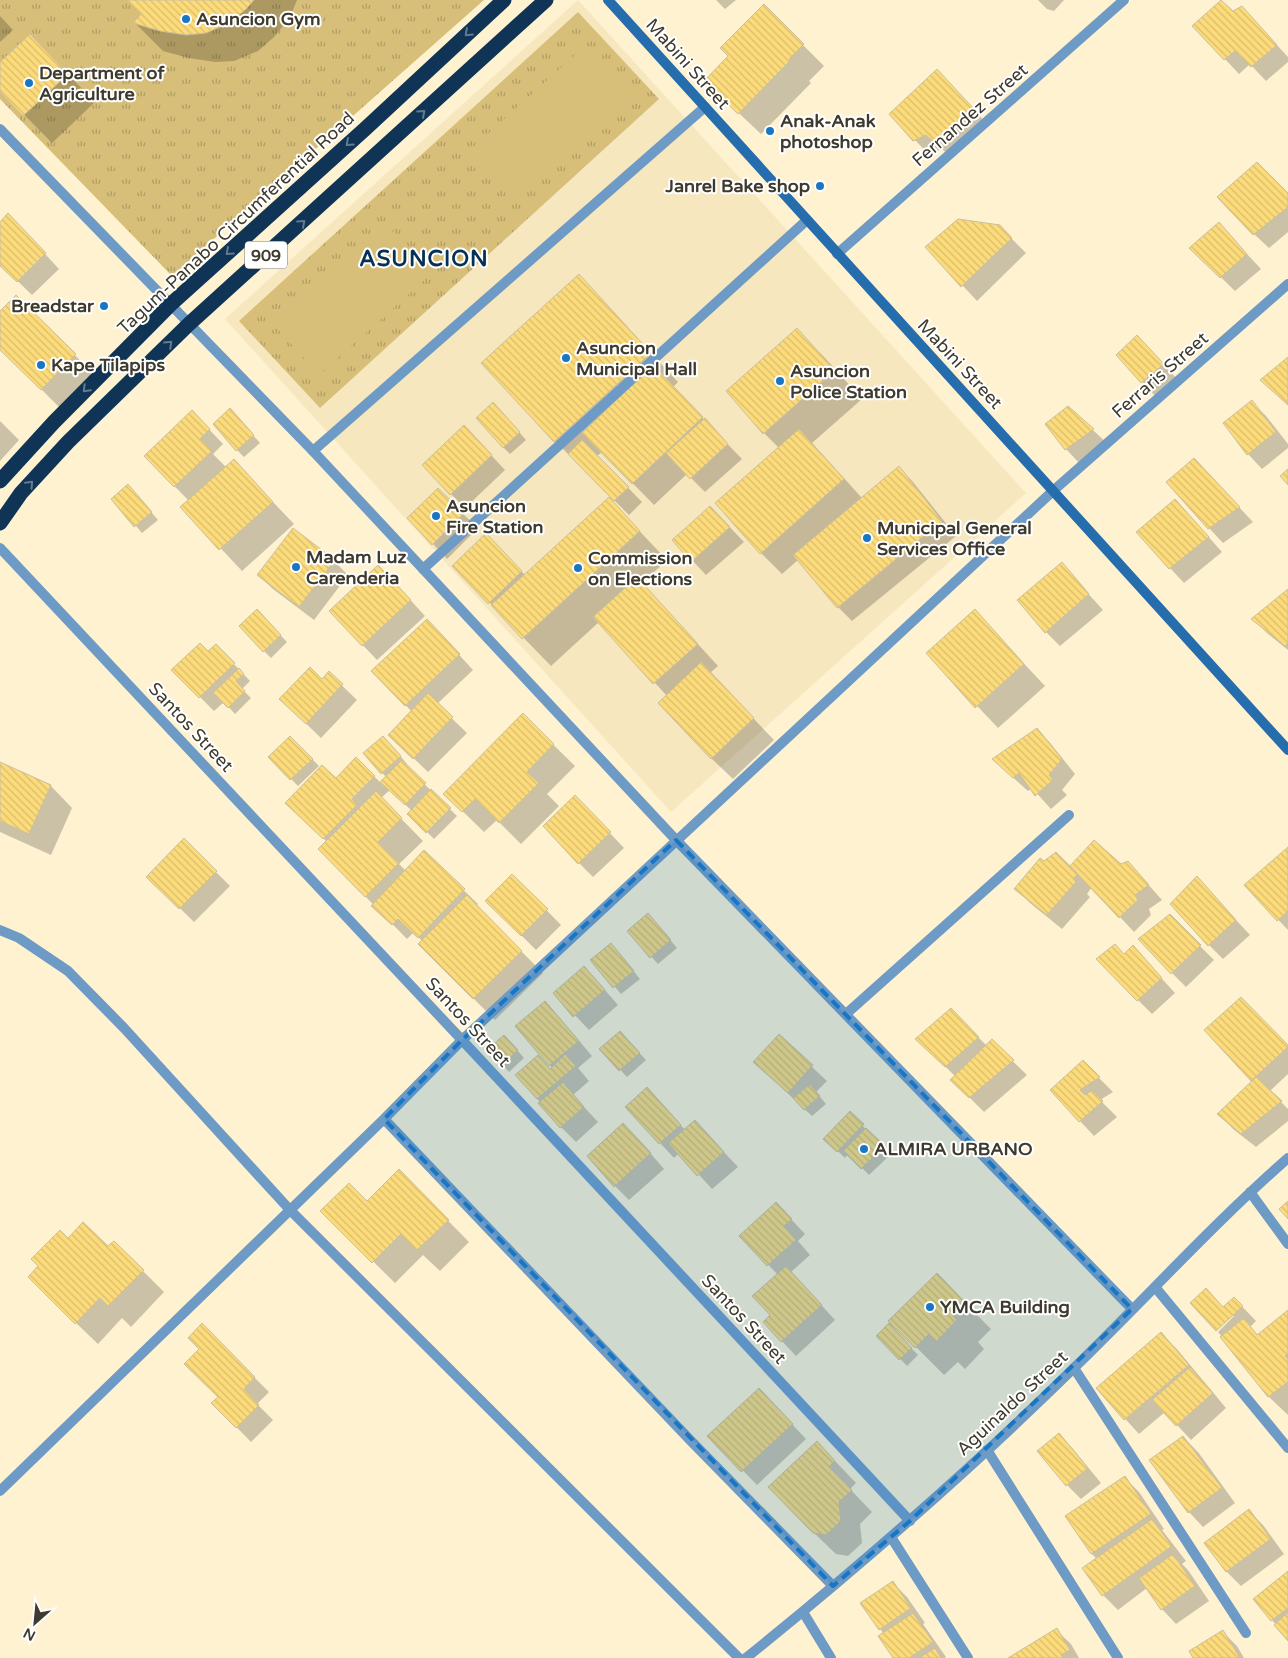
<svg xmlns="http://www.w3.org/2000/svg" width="1288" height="1658" viewBox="0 0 1288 1658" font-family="'Varela Round',sans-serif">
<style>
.built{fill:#f6e7bf}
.park{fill:url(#park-tufts)}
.pitch{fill:#d7bf7a}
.shadow{fill:#0003}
.building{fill:url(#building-back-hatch);stroke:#cbbf9f}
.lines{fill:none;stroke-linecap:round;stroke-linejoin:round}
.lane{stroke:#6e9ac6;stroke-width:10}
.street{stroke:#6e9ac6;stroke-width:10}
.secondary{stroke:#256dad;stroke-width:10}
.highway{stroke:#0f3455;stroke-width:15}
.oneway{stroke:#637b90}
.marked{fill:#1976c3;fill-opacity:0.2;stroke:#1976c3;stroke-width:4;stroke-dasharray:10 6;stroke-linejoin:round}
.poi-dot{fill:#1976c3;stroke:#fff;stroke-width:2}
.labels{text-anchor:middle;stroke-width:4;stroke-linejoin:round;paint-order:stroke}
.shield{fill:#fff;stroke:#78756c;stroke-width:1}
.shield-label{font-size:16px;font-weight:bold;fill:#3e3a2d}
.poi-label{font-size:18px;font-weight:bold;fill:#3e3a2d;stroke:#fff;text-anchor:start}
.street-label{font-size:18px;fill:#3e3a2d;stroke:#fff}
.district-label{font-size:22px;font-weight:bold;letter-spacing:1px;fill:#053155;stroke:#fff}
</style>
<defs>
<pattern id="park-tufts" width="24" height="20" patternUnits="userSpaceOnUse" patternTransform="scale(1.25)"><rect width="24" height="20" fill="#d7bf7a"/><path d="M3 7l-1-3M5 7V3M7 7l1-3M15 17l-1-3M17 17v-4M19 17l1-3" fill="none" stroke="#b09c64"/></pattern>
<pattern id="building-back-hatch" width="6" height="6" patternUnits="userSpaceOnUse" patternTransform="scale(1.25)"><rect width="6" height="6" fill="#fcdb7b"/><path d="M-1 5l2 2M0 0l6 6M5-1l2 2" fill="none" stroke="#d9bd6b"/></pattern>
</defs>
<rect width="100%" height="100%" fill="#fef2d1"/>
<path class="built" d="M578,0L1026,493L671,812L225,319Z"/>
<path class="park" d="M0,0H484L172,276L0,99Z
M578,12L659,99L320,408L239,321Z"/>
<path class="pitch" d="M584,47L628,96L515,197L471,149Z
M387,225L432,273L319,375L275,326Z"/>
<path class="shadow" d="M128,0H297L290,17L274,37L258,51L234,61L215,62L189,58L163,51L135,23L143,14Z
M716,0H736L725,9Z
M1038,0H1064L1054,11L1047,9Z
M764,6L824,66L809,81L811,83L761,134L727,102L730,56Z
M1242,7L1288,57V62L1266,81L1250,64L1239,74L1225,59Z
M0,16L13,30L0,42Z
M30,35L95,102L52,143L0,90V64Z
M951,85L988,125L950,156L942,149L929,155L891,114Z
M1288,195V232L1269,248L1254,234Z
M0,224L22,229L59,269L32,295L0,264Z
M1219,224L1261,269L1235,291L1191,248Z
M999,226L1026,253L977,301L927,247Z
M579,276L678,382L673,387L742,459L705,492L687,474L654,505L602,452L597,456L642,502L629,515L555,441L483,363Z
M16,297L97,377L63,411L0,348V313Z
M797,330L825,358L862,399L812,443L862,498L899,467L913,482L956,536L852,621L838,607L798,560L782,574L761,553L779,448L764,433Z
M1151,351L1177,379L1156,397L1118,355Z
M1252,402L1266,416L1288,444V448L1262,469L1248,454L1224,423Z
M1068,407L1108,444L1080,464L1066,449L1046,425Z
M500,410L526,440L510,454L503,447Z
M237,417L260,443L244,457L237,450Z
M0,421L19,440L0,461Z
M206,426L223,444L213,454L226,467L234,461L294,524L242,571L182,507L189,501L145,456Z
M478,441L505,470L465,508L451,494Z
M1194,459L1253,522L1223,543L1209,528Z
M438,490L478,528L447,559L409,518Z
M135,493L158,520L142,533L113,499Z
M609,499L667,560L642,583L718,666L710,673L774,740L733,779L711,758L667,696L599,622L551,666L454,566L486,535L525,575Z
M1189,515L1222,552L1184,583L1170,568Z
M725,522L744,542L706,575L673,540Z
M334,561L348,575L314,620L273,589L258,575Z
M1061,564L1103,610L1060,646L1046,632Z
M393,581L425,616L377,660L330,611Z
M1288,590V650L1267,633L1253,619Z
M257,611L287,642L271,658L264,651Z
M975,611L1045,686L998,728L927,653Z
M441,635L473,670L437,704L467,733L428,772L404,749L412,712L373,671Z
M216,645L250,681L242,689L251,698L235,714L224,702L214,711L173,670L208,653Z
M329,673L357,700L321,738L295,713Z
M523,715L575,766L547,794L559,806L521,844L497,820L484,832L445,794Z
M1037,729L1051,744L1075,774L1062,790L1067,795L1051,809L1032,788L1028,791L1008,773Z
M290,737L319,766L298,786L269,757Z
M390,744L407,764L405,765L457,816L434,839L409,814L412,811L390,790L381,798L423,841L399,864L406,871L424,852L478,904L476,906L543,973L495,1020L419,944L422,941L414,932L407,939L319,849L327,842L287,803L336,780L356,759L381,783L386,777L365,754Z
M0,763L51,786L72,808L51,855L0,832Z
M589,811L624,848L593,877L579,863Z
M184,840L230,886L194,922L148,877Z
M1288,849V930L1245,885Z
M1128,862L1162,900L1149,909L1151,915L1134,932L1092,887L1087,894L1090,897L1062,929L1030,903L1016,889L1044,863L1070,868L1121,866Z
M512,875L561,925L536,950L487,901Z
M1197,878L1250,935L1223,959L1209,945Z
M1170,916L1214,960L1186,987L1172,973Z
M655,922L677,948L658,964L628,931Z
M1133,947L1175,993L1152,1014L1138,1000L1125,955Z
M618,952L640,979L621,994L592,960Z
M598,982L618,1005L589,1030L554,993Z
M545,1002L559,1017L592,1056L578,1068L589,1081L573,1095L598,1122L576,1142L561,1127L517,1075L538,1057L551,1070L553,1069L517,1026Z
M965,1024L987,1046L992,1041L1027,1075L984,1112L952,1080L956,1077L931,1053Z
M1206,1030L1288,1046V1074L1270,1091L1288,1109V1121L1256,1147L1233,1129L1219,1114L1254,1081Z
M779,1036L827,1081L816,1092L826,1104L812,1116L769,1076Z
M626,1039L646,1060L627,1077L601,1049Z
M511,1043L524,1058L509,1072L489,1050Z
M1083,1062L1113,1092L1100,1100L1117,1117L1094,1136L1051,1090Z
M661,1103L685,1130L695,1121L738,1167L712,1189L679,1153L674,1158L627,1107Z
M850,1113L891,1154L869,1175L848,1154L845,1158L825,1139Z
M638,1139L664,1169L629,1200L615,1186Z
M399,1171L469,1242L440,1271L423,1255L395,1283L322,1211L367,1203Z
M790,1218L805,1234L798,1241L810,1255L791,1272L835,1320L796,1356L764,1322L772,1316L778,1275L741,1236Z
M68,1240L108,1248L114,1242L164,1292L131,1327L122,1318L98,1344L51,1299Z
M937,1275L991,1329L978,1342L984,1349L965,1369L958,1362L944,1375L890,1321Z
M1234,1298L1256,1321L1250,1327L1258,1335L1288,1312V1415L1269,1397L1218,1332L1234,1316L1224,1308Z
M202,1325L269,1392L257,1404L273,1420L251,1442L213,1403L219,1397L201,1349Z
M889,1325L918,1355L907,1366L878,1336Z
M1161,1334L1176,1348L1226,1408L1191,1440L1165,1412L1139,1434L1097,1388Z
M773,1404L806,1439L757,1485L709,1436Z
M1059,1434L1073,1449L1101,1483L1081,1499L1067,1485Z
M1183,1437L1198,1452L1235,1503L1203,1527L1189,1512Z
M817,1442L856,1483L850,1489L872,1512L860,1524L862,1543L848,1556L836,1554L814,1533Z
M1125,1478L1139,1492L1164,1529L1162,1530L1186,1561L1182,1564L1188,1570L1209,1601L1176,1624L1162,1609L1147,1588L1118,1610L1103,1595L1084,1569L1097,1559L1092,1554L1067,1516Z
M1249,1511L1263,1525L1284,1554L1241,1586L1227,1572L1206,1544Z
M1288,1572V1639L1254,1599Z
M893,1583L907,1597L925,1623L923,1624L946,1657L945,1658H895L884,1634L880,1629Z
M1056,1630L1071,1644L1079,1658H1010Z
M1223,1632L1237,1646L1244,1658H1195Z"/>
<path class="building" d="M127,0H254L246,9L229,23L206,33L186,35L160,31L133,23L141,14Z
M1221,0L1233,11L1242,6L1277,45L1251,67L1235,51L1224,60L1192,26Z
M764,4L804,44L789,59L790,61L738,114L704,81L728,56L720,48Z
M30,34L68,74L23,116L0,92V62Z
M937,69L975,110L935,143L926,135L913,141L889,114Z
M1257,162L1288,193V207L1253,235L1217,197Z
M8,213L46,253L17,282L0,266V222Z
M958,219L1000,225L1012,238L961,287L925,247Z
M1219,222L1247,254L1220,278L1189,248Z
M579,274L651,353L554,442L481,363Z
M16,295L76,354L41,390L0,350V311Z
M797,328L835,370L763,434L726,391Z
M1137,335L1164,364L1141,383L1116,355Z
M1288,357V405L1260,380Z
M653,365L703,417L632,484L582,433Z
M1252,400L1276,432L1247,455L1223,423Z
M493,402L520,432L503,448L476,418Z
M1068,406L1094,429L1065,450L1045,424Z
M230,408L254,435L236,451L213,424Z
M192,410L210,429L200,439L212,451L174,487L144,456Z
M705,418L728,444L690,479L666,453Z
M464,425L492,455L450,495L422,465Z
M799,429L844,479L760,554L715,503Z
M582,440L629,487L614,501L568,454Z
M1194,458L1240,507L1208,529L1166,482Z
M234,459L273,502L219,550L180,507Z
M899,466L942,521L837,608L793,555Z
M1288,469V485L1280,476Z
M128,484L152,512L134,527L111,499Z
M438,488L464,513L432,545L407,518Z
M609,497L640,531L522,639L491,605Z
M1175,499L1209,537L1169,569L1136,532Z
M710,506L730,527L691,562L672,540Z
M293,528L335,560L299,607L257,575Z
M486,533L522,571L488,604L452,566Z
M1062,562L1089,594L1045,633L1017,600Z
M378,565L411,600L362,646L329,611Z
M637,577L698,644L653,684L593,617Z
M1288,589V643L1285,646L1251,619Z
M257,609L281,635L263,652L239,626Z
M975,609L1024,664L975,708L926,653Z
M427,619L460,654L405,706L371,671Z
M200,643L208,651L216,644L235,663L199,698L171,670Z
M701,662L754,718L711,759L658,703Z
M310,667L322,679L329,671L343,684L306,724L279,699Z
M239,668L244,674L236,681L245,691L228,708L213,693Z
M428,693L453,717L413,759L388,735Z
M523,713L554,744L527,772L539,783L499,823L475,799L462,812L443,794Z
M1037,728L1062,759L1049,775L1053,780L1035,796L1019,773L1013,778L992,759Z
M290,736L313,759L290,780L268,757Z
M383,736L401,756L381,774L363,753Z
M356,757L375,776L352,799L357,805L323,839L285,803L322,765L336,778Z
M402,760L426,783L405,805L380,782Z
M0,762L51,785L29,834L0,821Z
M431,789L451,808L426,833L407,814Z
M376,791L402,818L378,842L399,863L365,897L318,849Z
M575,795L611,832L578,864L543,826Z
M184,838L217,871L179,909L146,877Z
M1094,840L1121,864L1128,861L1149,885L1135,895L1138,900L1119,918L1070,866Z
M1288,847V911L1277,921L1244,885Z
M424,850L465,889L418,938L398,919L392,925L371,906Z
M1056,852L1078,874L1073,879L1076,882L1047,915L1014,889L1040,858L1044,861Z
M512,874L548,909L521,936L485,901Z
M1197,876L1236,920L1208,946L1170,904Z
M467,895L522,951L473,999L418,944Z
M648,913L671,940L650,958L627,931Z
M1170,914L1201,945L1171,974L1138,939Z
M611,943L634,971L613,988L590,960Z
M1115,944L1124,954L1133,945L1162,978L1137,1001L1096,959Z
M584,966L605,990L573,1017L553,993Z
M1241,997L1288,1045V1047L1251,1081L1204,1030Z
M545,1001L579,1041L549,1066L515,1026Z
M951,1008L979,1037L945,1067L915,1039Z
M620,1031L640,1053L619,1071L599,1049Z
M779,1034L813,1065L788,1093L753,1062Z
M504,1035L518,1050L501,1066L487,1050Z
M992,1039L1014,1060L969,1098L950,1080Z
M565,1054L576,1066L537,1099L515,1075L538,1055L550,1069Z
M1083,1060L1100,1077L1080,1090L1085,1095L1092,1090L1103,1101L1079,1122L1050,1090Z
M1256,1077L1282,1101L1241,1134L1217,1114Z
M563,1082L584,1107L560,1128L538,1103Z
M810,1084L820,1096L804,1110L793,1098Z
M647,1087L681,1125L659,1144L625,1107Z
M850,1111L864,1124L837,1152L823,1139Z
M695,1120L724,1152L697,1176L668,1143Z
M623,1123L651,1153L614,1187L587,1156Z
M866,1128L885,1146L861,1169L843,1151Z
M399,1169L449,1220L417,1250L401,1234L372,1263L320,1211L349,1183L367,1201Z
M1288,1201V1219L1279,1209Z
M776,1202L792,1219L784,1226L796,1240L767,1266L739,1236Z
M83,1222L108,1246L114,1241L144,1270L108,1306L100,1298L75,1324L28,1277L38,1266L31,1259L60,1230L68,1238Z
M786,1266L822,1305L781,1342L763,1322L770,1315L752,1296Z
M937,1273L963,1300L951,1314L957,1320L936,1342L929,1334L915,1348L888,1321Z
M1206,1288L1223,1307L1234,1297L1243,1306L1216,1331L1190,1303Z
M1288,1310V1354L1285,1356L1288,1359V1382L1268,1397L1220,1337L1244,1318L1257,1335Z
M202,1323L255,1377L244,1389L259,1405L236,1428L211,1403L218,1397L184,1364L199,1349L188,1338Z
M889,1323L912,1348L899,1360L876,1336Z
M1161,1332L1189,1365L1124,1420L1096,1388Z
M1190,1367L1213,1393L1176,1426L1152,1400Z
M759,1388L793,1424L741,1472L707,1436Z
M1059,1433L1088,1468L1066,1486L1037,1451Z
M1183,1436L1222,1488L1188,1513L1149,1460Z
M817,1441L835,1461L829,1467L852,1490L839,1502L841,1521L826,1535L813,1533L768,1487Z
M1125,1476L1151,1514L1091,1554L1065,1516Z
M1249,1509L1271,1539L1226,1572L1204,1543Z
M1152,1519L1172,1546L1102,1596L1082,1568Z
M1173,1554L1195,1586L1161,1610L1139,1578Z
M1288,1571V1608L1271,1621L1253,1599Z
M893,1581L911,1608L879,1630L860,1603Z
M1288,1612V1641L1274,1625Z
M913,1613L933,1642L909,1658H893L878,1636Z
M1057,1628L1070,1650L1061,1655L1063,1658H1008Z
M1223,1630L1240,1658H1193L1189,1651Z
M935,1648L941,1658H919Z"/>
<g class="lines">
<path class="lane" d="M313,451L705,107
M423,569L807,220
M846,1014L1069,815"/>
<path class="street" d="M0,129L313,451L676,840L1132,1309
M837,254L1124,0
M0,548L462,1040L910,1521
M0,930L19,938L68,971L124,1028L290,1210L739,1658
M384,1119L691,1441L833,1586
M1250,1192L1288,1244
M1155,1287L1288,1448
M1074,1368L1246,1633
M987,1450L1118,1658
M0,1491L384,1119L462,1040L1054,490L1288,284
M891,1537L968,1658
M803,1612L831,1658
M746,1658C860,1566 970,1470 1075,1367C1146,1298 1213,1224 1288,1158"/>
<path class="secondary" d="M608,0L1288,750"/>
<path class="highway" d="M0,481L54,422L171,304L365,129L504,0
M0,523L21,493L68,442L189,324L546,0"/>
</g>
<defs><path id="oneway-chevron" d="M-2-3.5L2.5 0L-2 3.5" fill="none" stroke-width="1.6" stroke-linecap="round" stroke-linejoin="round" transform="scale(1.25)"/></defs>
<g class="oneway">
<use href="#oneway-chevron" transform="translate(468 33) rotate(137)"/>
<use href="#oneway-chevron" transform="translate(422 113) rotate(-42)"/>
<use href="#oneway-chevron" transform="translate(349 143) rotate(138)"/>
<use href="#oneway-chevron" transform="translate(302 223) rotate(-42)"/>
<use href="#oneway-chevron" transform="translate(229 252) rotate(138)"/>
<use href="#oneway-chevron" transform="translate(169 344) rotate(-44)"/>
<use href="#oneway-chevron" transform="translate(86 389) rotate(135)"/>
<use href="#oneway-chevron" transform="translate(30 484) rotate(-47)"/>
</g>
<path class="marked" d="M676,840L1132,1309L910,1521L833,1586L384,1119L462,1040Z"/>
<g class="poi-dot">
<circle cx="186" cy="19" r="5"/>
<circle cx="29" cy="83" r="5"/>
<circle cx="770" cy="131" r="5"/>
<circle cx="820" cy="186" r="5"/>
<circle cx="104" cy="306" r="5"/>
<circle cx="566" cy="358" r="5"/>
<circle cx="41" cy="365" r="5"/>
<circle cx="780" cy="381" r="5"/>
<circle cx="436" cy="516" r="5"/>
<circle cx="867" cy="538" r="5"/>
<circle cx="296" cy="567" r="5"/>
<circle cx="578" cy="568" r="5"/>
<circle cx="864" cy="1149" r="5"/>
<circle cx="930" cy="1307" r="5"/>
</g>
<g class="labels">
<rect class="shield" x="245" y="241.5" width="42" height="27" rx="4"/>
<g class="shield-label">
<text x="266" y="261">909</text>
</g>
<g class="poi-label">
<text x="196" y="25">Asuncion Gym</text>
<text x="39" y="79">Department of<tspan x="39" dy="21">Agriculture</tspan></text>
<text x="780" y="127">Anak-Anak<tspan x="780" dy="21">photoshop</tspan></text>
<text x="810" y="192" text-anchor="end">Janrel Bake shop</text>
<text x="94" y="312" text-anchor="end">Breadstar</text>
<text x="576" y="354">Asuncion<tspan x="576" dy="21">Municipal Hall</tspan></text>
<text x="51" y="371">Kape Tilapips</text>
<text x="790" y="377">Asuncion<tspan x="790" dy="21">Police Station</tspan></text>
<text x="446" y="512">Asuncion<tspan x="446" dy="21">Fire Station</tspan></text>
<text x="877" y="534">Municipal General<tspan x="877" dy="21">Services Office</tspan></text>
<text x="306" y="563">Madam Luz<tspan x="306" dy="21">Carenderia</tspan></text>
<text x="588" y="564">Commission<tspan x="588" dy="21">on Elections</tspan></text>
<text x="874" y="1155">ALMIRA URBANO</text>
<text x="940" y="1313">YMCA Building</text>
</g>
<g class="street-label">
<text transform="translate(688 64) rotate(48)" y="6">Mabini Street</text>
<text transform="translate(970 115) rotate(-41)" y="6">Fernandez Street</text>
<text transform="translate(236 223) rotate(-43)" y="6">Tagum-Panabo Circumferential Road</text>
<text transform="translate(960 364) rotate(47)" y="6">Mabini Street</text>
<text transform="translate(1160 375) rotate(-41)" y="6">Ferraris Street</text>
<text transform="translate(191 727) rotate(47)" y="6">Santos Street</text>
<text transform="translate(468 1022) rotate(47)" y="6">Santos Street</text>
<text transform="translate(744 1319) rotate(47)" y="6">Santos Street</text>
<text transform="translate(1012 1403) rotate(-43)" y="6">Aguinaldo Street</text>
</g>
<g class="district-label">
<text x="424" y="266">ASUNCION</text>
</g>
</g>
<g transform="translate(35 1623) rotate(207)" stroke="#ffffff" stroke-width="4" paint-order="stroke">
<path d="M0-4L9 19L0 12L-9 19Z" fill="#3e3a2d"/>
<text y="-8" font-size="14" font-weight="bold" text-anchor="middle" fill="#3e3a2d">N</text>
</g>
</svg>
